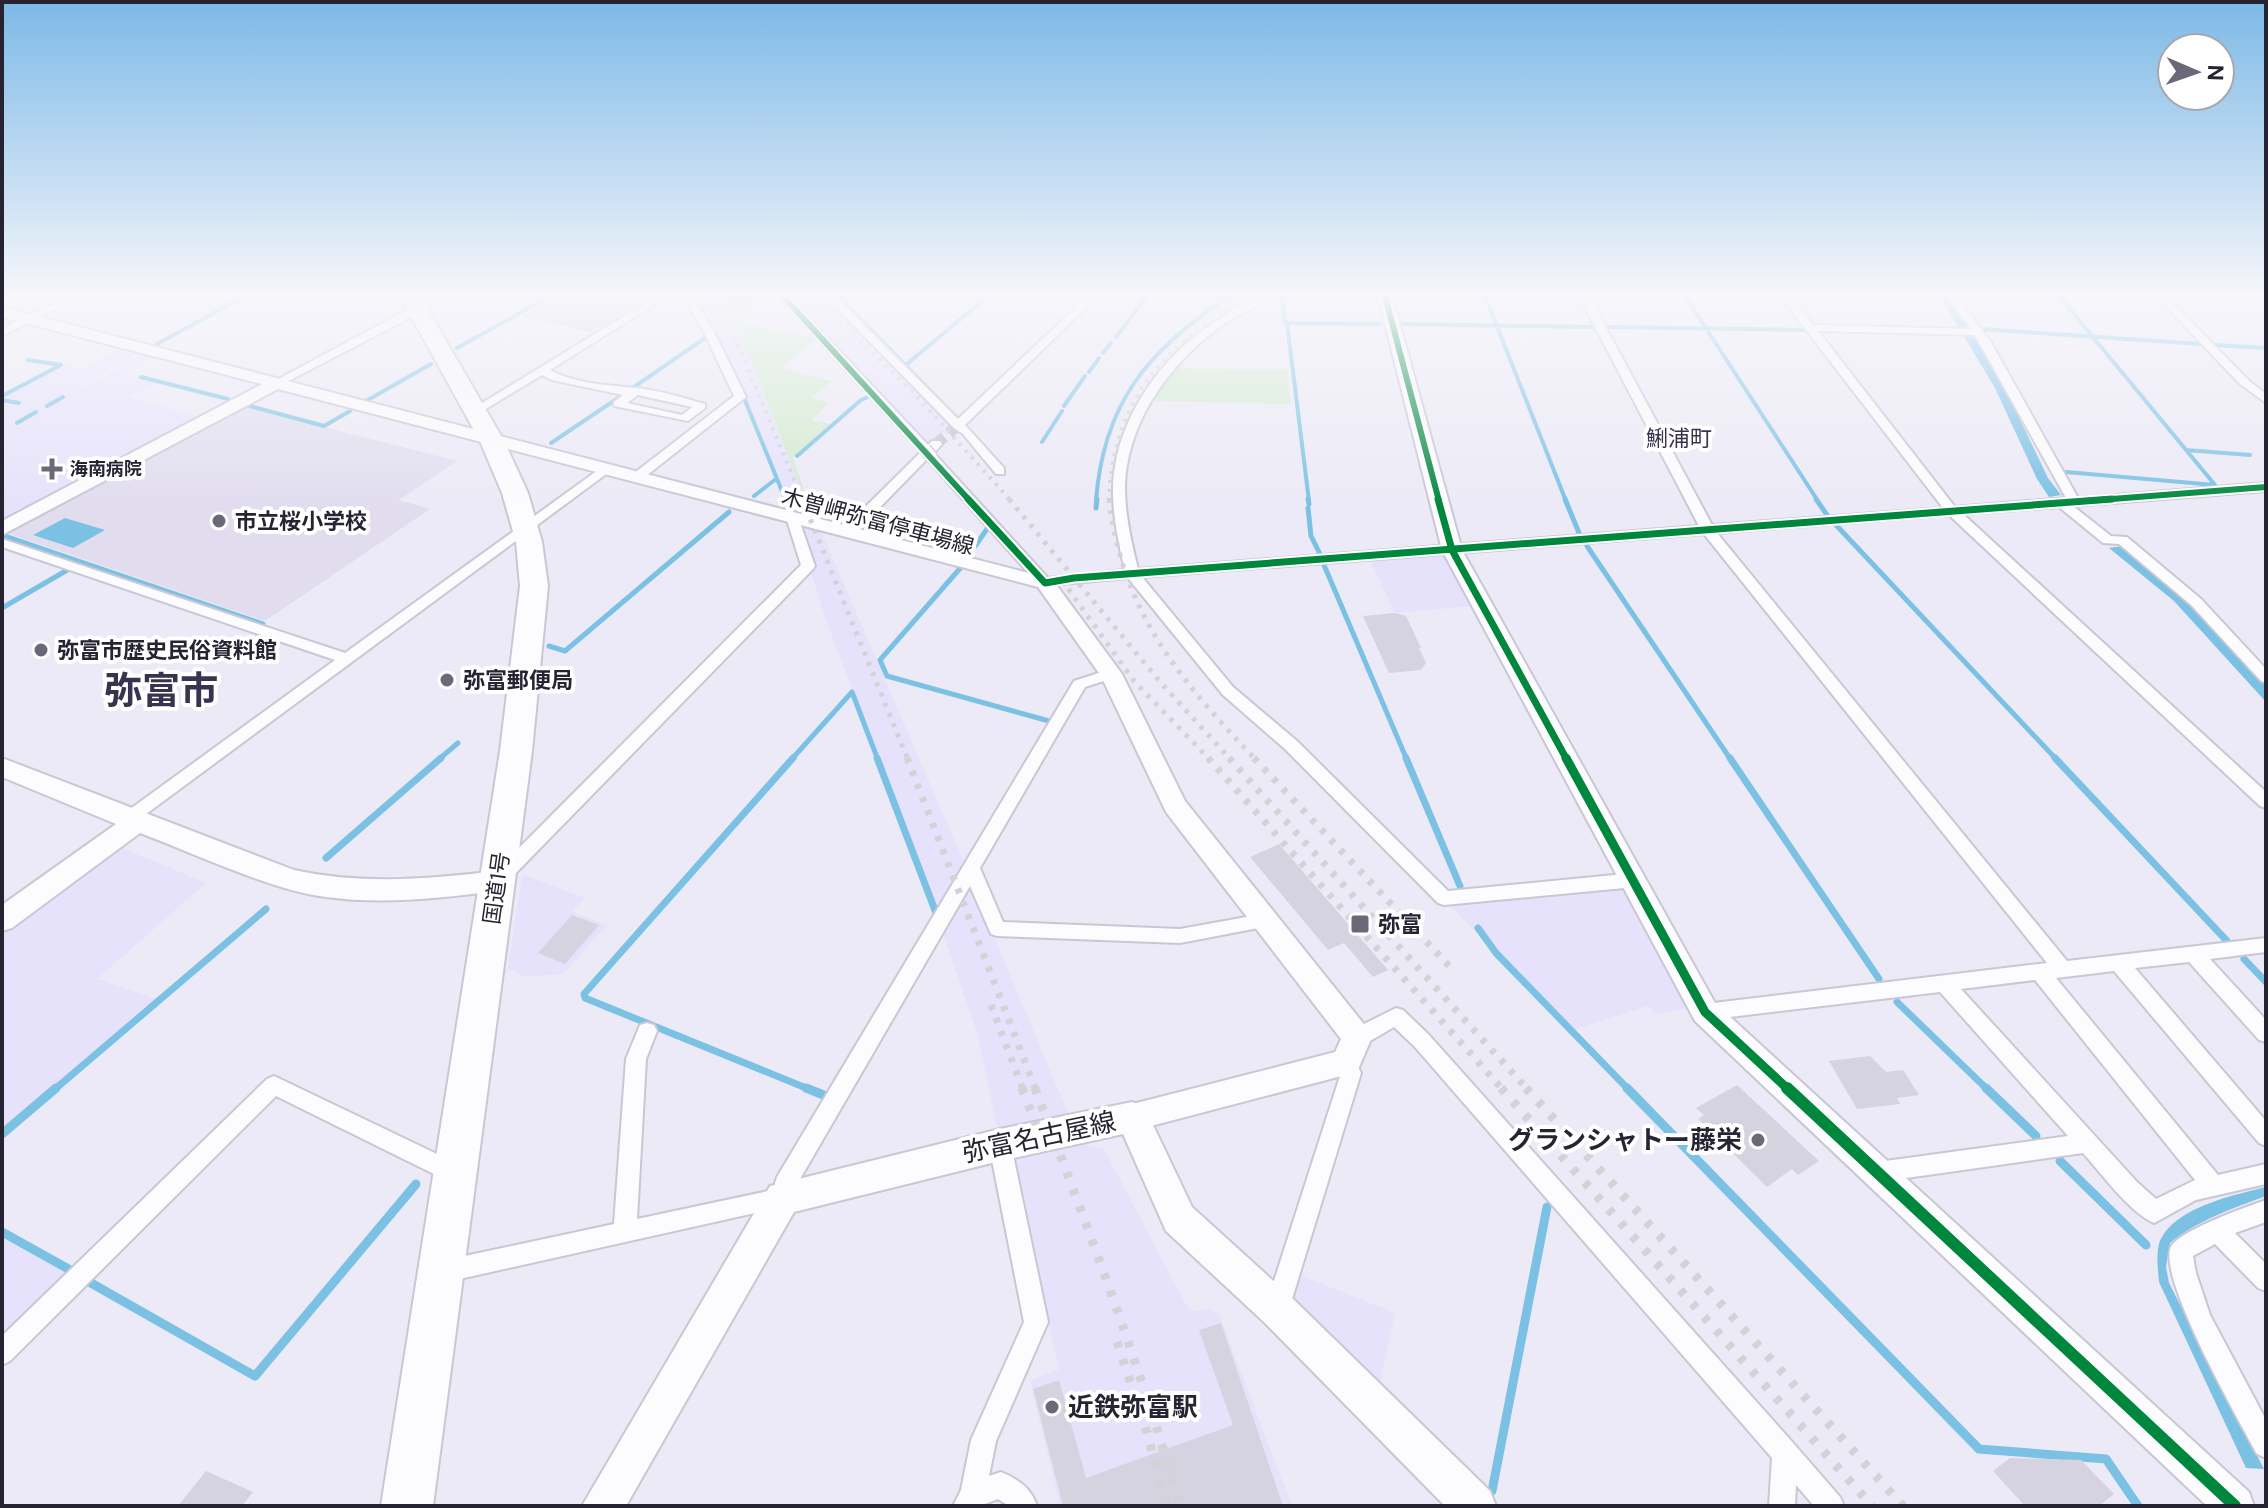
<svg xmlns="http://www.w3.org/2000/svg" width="2268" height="1508" viewBox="0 0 2268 1508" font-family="'DM Sans','Noto Sans JP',sans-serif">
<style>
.built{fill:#e6e2fb}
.education{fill:#e1ddef}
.green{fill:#d3eacd}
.water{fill:#7bc1e4}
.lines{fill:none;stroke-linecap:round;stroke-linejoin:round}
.stream-far3{stroke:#7bc1e4;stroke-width:4}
.stream-far2{stroke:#7bc1e4;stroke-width:5}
.stream-far1{stroke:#7bc1e4;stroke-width:7}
.stream{stroke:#7bc1e4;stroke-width:9}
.building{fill:#d5d3e0}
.street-tunnel{stroke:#c4c2cf;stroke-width:11;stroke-dasharray:11 6;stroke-linecap:butt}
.street-casing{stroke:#c8c7d3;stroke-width:4}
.secondary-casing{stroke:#c8c7d3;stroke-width:4}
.primary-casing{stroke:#c8c7d3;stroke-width:4}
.highway-casing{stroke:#c8c7d3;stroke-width:4}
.street{fill:#fcfcfe;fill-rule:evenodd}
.secondary{fill:#fcfcfe;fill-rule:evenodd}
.primary{fill:#fcfcfe;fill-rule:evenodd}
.highway{fill:#fcfcfe;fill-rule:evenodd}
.rail-far3{stroke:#d3d2d7;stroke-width:4;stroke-dasharray:3 6;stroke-linecap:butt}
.rail-far2{stroke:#d3d2d7;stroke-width:5;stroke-dasharray:4 7;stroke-linecap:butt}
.rail-far1{stroke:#d3d2d7;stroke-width:7;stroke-dasharray:5 9;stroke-linecap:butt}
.rail{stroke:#d3d2d7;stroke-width:9;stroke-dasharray:6 12;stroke-linecap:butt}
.street-bridge-casing{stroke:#c8c7d3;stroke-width:14;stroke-linecap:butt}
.street-bridge{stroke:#fcfcfe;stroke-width:11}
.cycleway-far3-casing{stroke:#fff;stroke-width:10}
.cycleway-far2-casing{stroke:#fff;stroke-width:11}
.cycleway-far1-casing{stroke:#fff;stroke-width:14}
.cycleway-casing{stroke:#fff;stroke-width:17}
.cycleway-far3{stroke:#00873e;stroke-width:6}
.cycleway-far2{stroke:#00873e;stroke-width:7}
.cycleway-far1{stroke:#00873e;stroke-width:9}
.cycleway{stroke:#00873e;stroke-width:12}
.poi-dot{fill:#6b6977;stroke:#fff;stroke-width:3}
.labels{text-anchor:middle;stroke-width:8;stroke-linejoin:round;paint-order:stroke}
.far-poi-label{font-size:18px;font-weight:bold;fill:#262432;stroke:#fff;text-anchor:start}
.far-quarter-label{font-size:22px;fill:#383450;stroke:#fff}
.poi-label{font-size:22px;font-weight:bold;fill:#262432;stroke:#fff;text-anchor:start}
.street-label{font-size:22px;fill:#262432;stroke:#fff}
.near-street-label{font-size:26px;fill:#262432;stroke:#fff}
.near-poi-label{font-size:26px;font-weight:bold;fill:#262432;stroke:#fff;text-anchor:end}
.town-label{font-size:38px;font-weight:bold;fill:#383450;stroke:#fff}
</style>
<rect width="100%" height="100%" fill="#eceaf6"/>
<path class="built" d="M694,296H735L812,516L791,510L728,358Z
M787,296H825L953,426L927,448Z
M1486,296H1580L1588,310L1492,309Z
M121,349L138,353L82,385L87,386L144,355L154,357L124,372L158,382L129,397L200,417L2,521V396L63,365L81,369Z
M796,523L820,529L966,867L938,914L824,615Z
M1439,554L1446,556L1473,606L1395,613L1370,560Z
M120,847L206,883L97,979L157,999L2,1130V933Z
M522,874L585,898L572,912L607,925L563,974L526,977L508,969Z
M970,879L1070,1118L998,1132L977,1033L941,927Z
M1625,885L1690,1008L1655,1014L1648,1006L1570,1031L1449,904Z
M1083,1137L1087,1145L1104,1149L1185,1303L1192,1311L1207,1309L1219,1314L1292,1506H1060L1030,1380L1059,1370L1010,1154Z
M2,1238L72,1276L2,1345Z
M1292,1272L1395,1313L1379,1386L1286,1293Z"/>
<path class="education" d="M242,406L457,461L399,500L430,509L265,621L4,532Z"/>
<path class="green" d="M721,296H776L780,300L770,302L765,298L741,313L744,324L818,338L781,368L832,381L811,398L829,403L811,420L830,424L793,457L812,516L737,325Z
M1175,368L1287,370L1291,404L1151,401Z"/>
<path class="water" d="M1941,298L1949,299L1994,365L2048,478L2061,495L2049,497L2037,479L1995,388Z
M65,518L105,530L73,548L33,535Z
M2123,546L2190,602L2266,684V702L2174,601L2109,548Z
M2266,1187V1196C2234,1208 2196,1221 2170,1243L2166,1267L2169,1283L2264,1469L2246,1468L2159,1282C2158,1270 2156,1256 2159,1244C2171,1208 2234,1195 2266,1187Z"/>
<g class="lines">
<path class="stream-far3" d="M838,296L944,405
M1206,296L1225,299L1232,296
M1250,296H1257
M1282,296L1285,323L1380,324
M1485,296L1566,501
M1685,296L1818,501
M2059,296L2215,485L2066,472
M2263,296L2266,299
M1287,323L1309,501
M1402,324L1594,327
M1609,327L1805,330
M1981,329L2201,344
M1116,337L1147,296
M157,344L245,296
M2215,345L2266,348
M457,348L547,298
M1103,353L1111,343
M907,364L988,296
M1089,372L1099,358
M141,377L228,399
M634,387L705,338
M742,393L786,501
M2,396L61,365L28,360
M2,400L19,403
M366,401L431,364
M246,405L324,426L350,411
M47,406L63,397
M1064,406L1085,376
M17,423L36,412
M1042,442L1062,411
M551,443L621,396
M2186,450L2250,455
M797,456L861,400L870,396
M754,496L776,479
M1096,501C1103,405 1147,351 1225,299"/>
<path class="stream-far2" d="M785,499L789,508
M1308,499L1309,504
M1565,499L1579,533
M1816,499L1827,515
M1096,508L1097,499
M1308,508L1311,536L1321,556
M1836,525L2057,760
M2,535L263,624
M1587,546L1731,760
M967,558L989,526L986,522
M963,565L880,660L887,676L1049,721
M1324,565L1407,760
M2,608L69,569
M549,646L565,651L729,512
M438,760L458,743
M791,760L852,692L878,760"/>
<path class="stream-far1" d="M793,758L584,994L585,998L811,1090
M877,758L936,913
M1406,758L1460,886
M1730,758L1879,979
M2055,758L2227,941
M326,858L441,758
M1478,928L1496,953L1629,1090
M2244,959L2266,982
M1897,1002L1988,1090
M54,1090L266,909"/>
<path class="stream" d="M806,1088L826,1096
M1627,1088L1979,1449L2106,1459L2138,1506
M1986,1088L2036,1136
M2,1134L56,1088
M2060,1161L2146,1245
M2,1232L72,1271
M91,1283L255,1376L416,1184
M1492,1491L1547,1207"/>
</g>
<path class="building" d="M560,296H651L592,332L523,317Z
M1395,613L1406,616L1421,648H1419L1426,663L1421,670L1389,673L1363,616Z
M1279,844L1388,970L1373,977L1344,943L1328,950L1250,857Z
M572,915L599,925L565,964L538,953Z
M1870,1056L1886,1072L1903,1070L1919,1095L1897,1098L1900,1104L1857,1109L1829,1061Z
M1737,1085L1819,1161L1798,1175L1792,1169L1767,1187L1698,1119L1704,1115L1696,1108Z
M1221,1323L1283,1506H1063L1033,1389L1059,1380L1086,1478L1233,1425L1199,1330Z
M2010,1458L2081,1460L2114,1494L2099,1506H2025L1993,1471Z
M206,1471L253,1492L242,1506H178Z"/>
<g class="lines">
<path class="street-tunnel" d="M936,444L961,423"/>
<defs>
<path id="street" d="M70,296H82L2,336V329Z
M433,296H445L421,312L281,385L271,383Z
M657,296H668L550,370C575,384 608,385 636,388C659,390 683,398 705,404V408L688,421L614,406V402L623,395L552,380L542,375L479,413L469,411ZM638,395L692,407L682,415L627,403Z
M682,296H692L713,330L746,397L641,480H633V474L734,396L703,330Z
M778,296H788L928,445L932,441H940L942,444L934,453L1048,578L1125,570C1117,538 1109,499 1115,466C1125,406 1169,349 1220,319C1235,309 1251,295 1269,296C1254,309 1233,317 1217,329C1173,363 1137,409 1127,465C1121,498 1130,537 1138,569L1699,526L1579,296H1589L1712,525L1943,508L1780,296H1790L1813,325L1971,329L1947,296H1957L1992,344L2078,498L2266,483V491L2073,506L2111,536L2127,537L2201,599L2266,669V683L2261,681L2191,605L2119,544L2103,543L2059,507L1963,514L2266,792V808L2260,806L1949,515L1717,533L2067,961L2266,938V952L2210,959L2266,1020V1042L2259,1040L2189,962L2135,968L2266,1121V1146L2259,1143L2114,971L2056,978L2218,1175L2266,1164V1184L2196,1200L2154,1223C2129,1212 2102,1174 2083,1153L1878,1182L1870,1179L1867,1172L1870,1165L1878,1162L2068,1136L1940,992L1705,1020L1698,1018L1695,1012L1698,1006L1705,1004L2047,963L1704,534L1142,577L1233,687L1297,741L1448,891L1635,873L1641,875L1644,880L1641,885L1635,887L1444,905L1438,903L1285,749L1223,695L1128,578L1040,586L927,459L854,534H844V528L921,452ZM1818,331L1975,335L2066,498L1955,507ZM2035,980L2195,1180L2156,1199L2137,1182L1961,989Z
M825,296H835L958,419L1088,296H1098L965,425L1004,468V474H996L963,434L954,428Z
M2156,296H2166L2248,380L2266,394V403L2240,384Z
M605,465L611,469L609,472L134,823H122L120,819L122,815L335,660L2,547V539L345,653Z
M792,513L798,517L815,566L813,569L510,879H498L495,874L498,869L801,565L786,517Z
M1111,669L1118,674L1116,677L1085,687L980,868L1003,922L1180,929L1263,914L1269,916L1272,921L1269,926L1180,943L997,936L991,934L970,886L796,1186L791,1205L446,1282L438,1279L435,1271L438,1263L446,1260L614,1224L626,1059L640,1025L647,1023L654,1025L657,1031L646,1059L637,1219L773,1190L777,1177L1074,681Z
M1396,1008L1403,1010L1429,1035L1794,1444L1840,1497L1844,1506H1814L1796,1485L1795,1506H1769L1772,1458L1415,1047L1394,1027C1381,1034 1364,1048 1350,1043L1347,1037L1350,1031Z
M1346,1054L1353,1057L1361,1073L1289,1309L1285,1317L1277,1321L1269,1317L1265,1309L1341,1073L1336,1063L1339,1057Z
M274,1076L462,1166L465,1173L462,1180L454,1183L446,1180L276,1096L10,1361L2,1365V1336L267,1079Z
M1000,1135L1007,1138L1011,1145L1048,1322L996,1441L989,1476L1001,1472C1018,1479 1031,1488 1037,1506H1009L998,1499L980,1506H953L961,1490L971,1440L1024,1322L989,1145L993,1138Z
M2266,1200V1222L2235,1233L2266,1264V1291L2258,1288L2215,1244L2193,1256L2196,1273L2210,1315L2266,1420V1458L2257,1454C2241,1424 2153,1271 2172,1245C2184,1229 2246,1207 2266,1200Z"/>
<path id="secondary" d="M1378,296H1392L1462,550L1715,1003L2249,1492L2254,1506H2207L1695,1021L1442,550Z
M2,307L1052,579L1122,674L1185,801L1367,1028L1372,1037L1357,1072L1132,1131L1121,1127L1116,1117L1121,1107L1335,1052L1341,1039L1166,812L1101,676L1038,587L278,389L2,535V521L262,384L2,317Z
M2,758L294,870C362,885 429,879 497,871L506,874L510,881L506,888L497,891C440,898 383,905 326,897C270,890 194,853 140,833L12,928L2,931V905L116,824L2,777Z"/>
<path id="primary" d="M1132,1102L1144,1106L1192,1207L1290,1296L1490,1491L1496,1506H1445L1264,1322L1166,1231L1123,1134L1000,1161L794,1212L626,1506H582L770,1186L1000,1129Z"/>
<path id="highway" d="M400,296H420L504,441L528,493L542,542L548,586L532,751L433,1506H381L500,751L520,586L516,542L502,493L480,441Z"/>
</defs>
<use href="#street" class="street-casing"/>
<use href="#secondary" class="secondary-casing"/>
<use href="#primary" class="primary-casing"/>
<use href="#highway" class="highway-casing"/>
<use href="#street" class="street"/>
<use href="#secondary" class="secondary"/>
<use href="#primary" class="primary"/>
<use href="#highway" class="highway"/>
<path class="rail-far3" d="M714,296L741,352L803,501
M814,296L916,395L1011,501
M1109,501C1114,396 1163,350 1246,296"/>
<path class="rail-far2" d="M802,499L908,760
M1009,499L1161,683L1231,760
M1109,499C1122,612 1180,680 1256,760
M1062,580L1134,681L1210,760"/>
<path class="rail-far1" d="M907,758L1036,1090
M1208,758L1503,1090
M1229,758L1528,1090
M1254,758L1453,970
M991,1005L1023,1090"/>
<path class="rail" d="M1022,1088L1036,1125
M1035,1088C1087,1226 1140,1364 1180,1506
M1501,1088L1872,1506
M1526,1088L1903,1506
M1117,1342L1147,1432L1166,1506"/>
<defs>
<path id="street-bridge" d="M925,449L931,456"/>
</defs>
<use href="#street-bridge" class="street-bridge-casing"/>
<use href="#street-bridge" class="street-bridge"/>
<defs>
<path id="cycleway-far3" d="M783,296L970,501
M1385,296L1439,501
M2086,501L2266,487"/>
<path id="cycleway-far2" d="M968,499L1045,583L1074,578L2112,499
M1438,499L1452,550L1567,760"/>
<path id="cycleway-far1" d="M1566,758L1705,1012L1789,1090"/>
<path id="cycleway" d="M1787,1088L2235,1506"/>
</defs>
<use href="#cycleway-far3" class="cycleway-far3-casing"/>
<use href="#cycleway-far2" class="cycleway-far2-casing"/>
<use href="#cycleway-far1" class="cycleway-far1-casing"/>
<use href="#cycleway" class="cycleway-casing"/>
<use href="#cycleway-far3" class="cycleway-far3"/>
<use href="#cycleway-far2" class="cycleway-far2"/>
<use href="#cycleway-far1" class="cycleway-far1"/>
<use href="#cycleway" class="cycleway"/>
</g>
<linearGradient id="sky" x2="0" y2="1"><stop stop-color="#7cb9e6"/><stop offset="0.58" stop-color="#f6f6fb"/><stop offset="1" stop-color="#f6f6fb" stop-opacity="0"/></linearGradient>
<rect width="2268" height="507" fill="url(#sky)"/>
<g class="poi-dot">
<path d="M48 457h8v8h8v8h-8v8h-8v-8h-8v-8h8z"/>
<circle cx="219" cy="521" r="8"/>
<circle cx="41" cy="650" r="8"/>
<circle cx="447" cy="680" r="8"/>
<rect x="1350" y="914" width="20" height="20" rx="4"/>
<circle cx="1758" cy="1140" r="8"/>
<circle cx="1052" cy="1407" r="8"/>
</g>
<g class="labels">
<g class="far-poi-label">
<text x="70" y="475">海南病院</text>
</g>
<g class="far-quarter-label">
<text x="1679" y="446">鯏浦町</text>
</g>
<g class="poi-label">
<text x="235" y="529">市立桜小学校</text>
<text x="57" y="658">弥富市歴史民俗資料館</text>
<text x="463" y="688">弥富郵便局</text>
<text x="1378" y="932">弥富</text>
</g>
<g class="street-label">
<text transform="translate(878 521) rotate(15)" y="8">木曽岬弥富停車場線</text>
<text transform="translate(496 888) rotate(-82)" y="8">国道1号</text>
</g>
<g class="near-street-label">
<text transform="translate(1039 1137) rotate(-12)" y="9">弥富名古屋線</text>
</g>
<g class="near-poi-label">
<text x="1742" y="1149">グランシャトー藤栄</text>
<text x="1068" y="1416" text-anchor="start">近鉄弥富駅</text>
</g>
<g class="town-label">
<text x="161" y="704">弥富市</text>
</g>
</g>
<rect width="2268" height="1508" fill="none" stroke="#262432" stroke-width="8"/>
<g transform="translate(2196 72) rotate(92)"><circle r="38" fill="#ffffff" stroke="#a8a7ad" stroke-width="2"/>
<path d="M0-6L14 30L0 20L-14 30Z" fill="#6b6977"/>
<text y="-12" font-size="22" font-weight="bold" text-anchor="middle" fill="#262432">N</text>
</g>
</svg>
